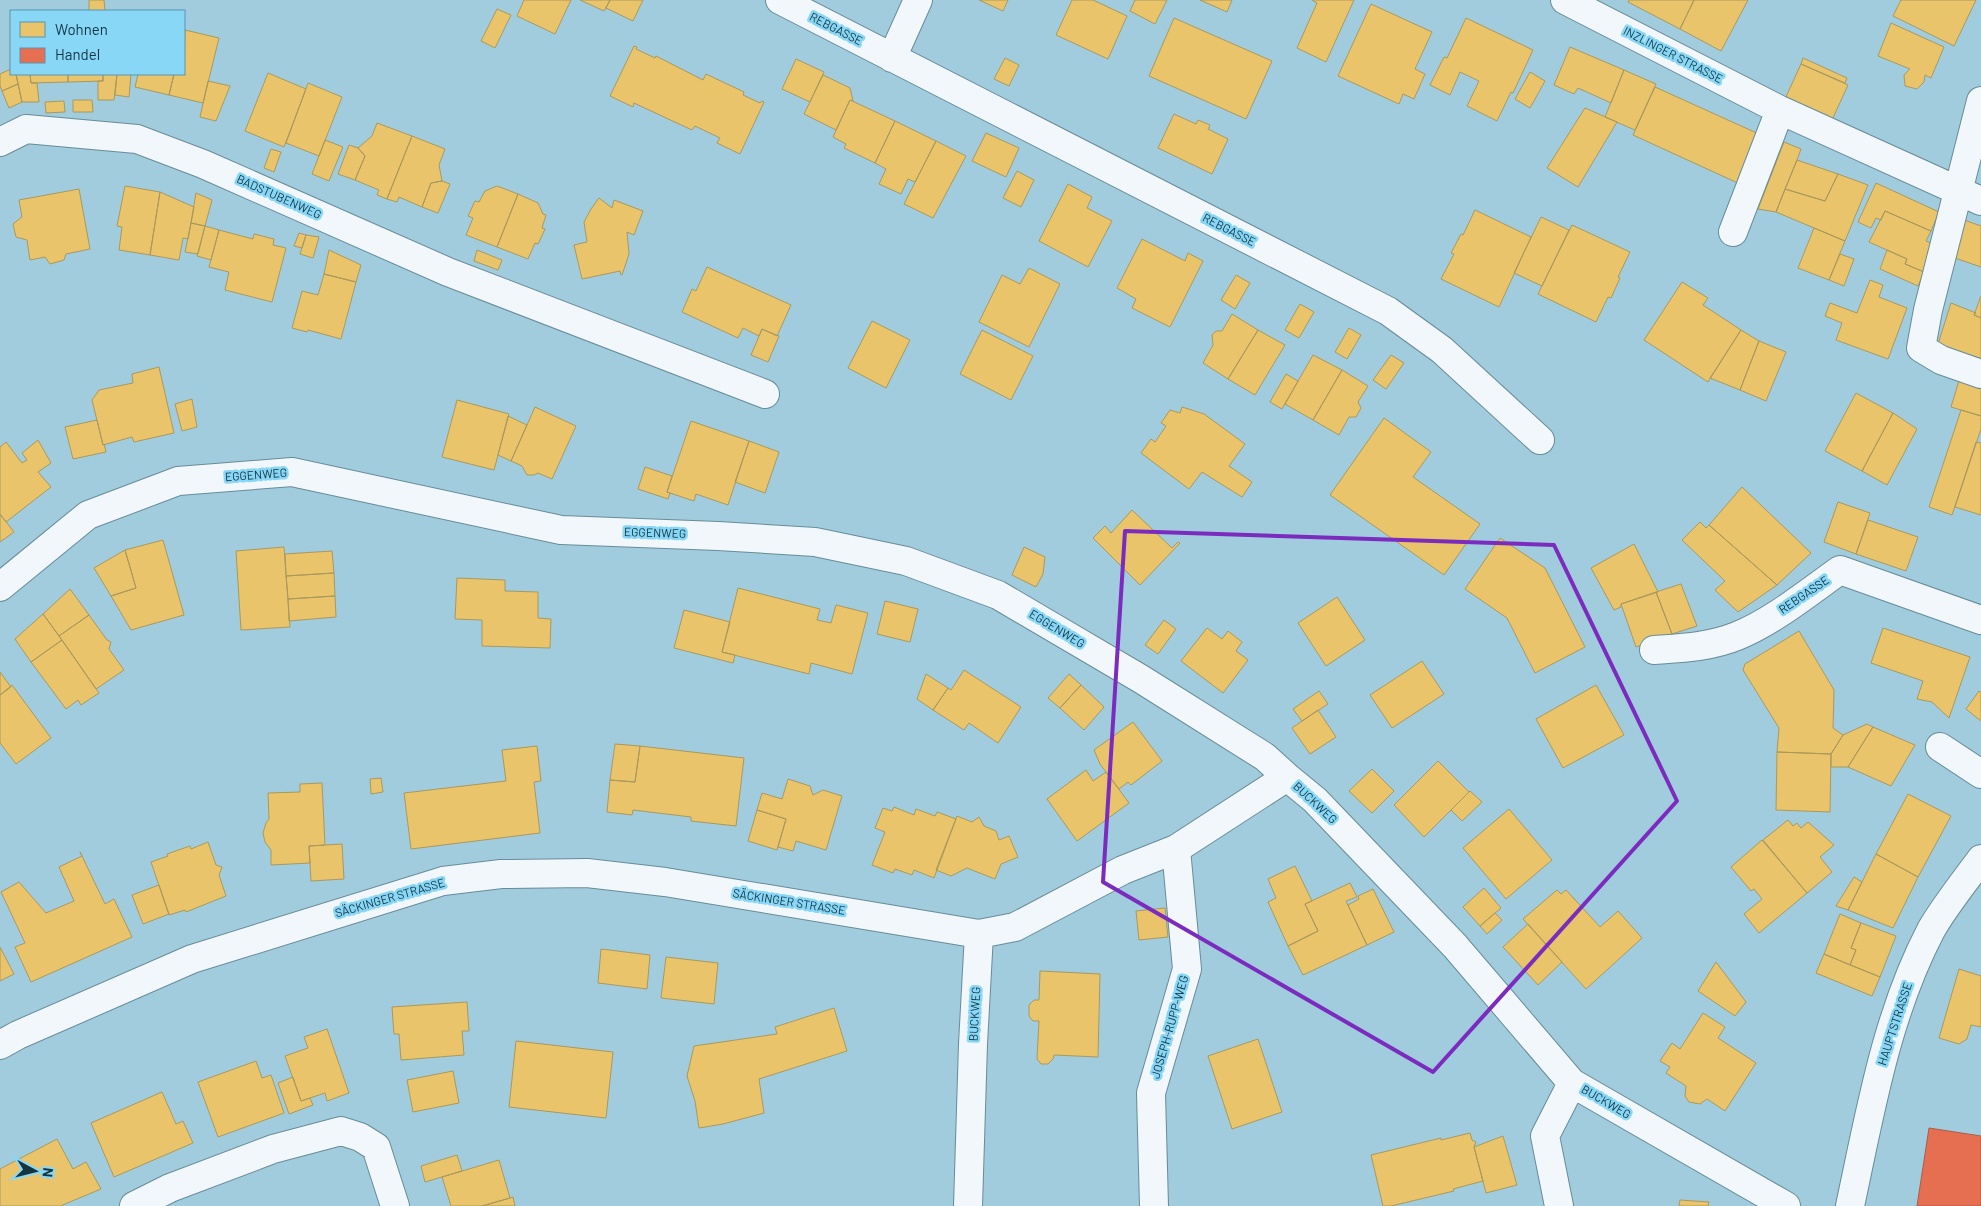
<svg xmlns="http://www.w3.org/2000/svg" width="1981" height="1206" viewBox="0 0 1981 1206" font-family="Barlow,sans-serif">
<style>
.homes{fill:#e9c46a;stroke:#a9995e}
.shops{fill:#e76f51;stroke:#a75e4c}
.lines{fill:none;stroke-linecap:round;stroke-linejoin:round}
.minor-casing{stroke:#678c99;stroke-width:30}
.minor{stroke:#f1f7fa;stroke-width:28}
.marked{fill:none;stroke:#7b2cbf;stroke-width:4;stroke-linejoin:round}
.labels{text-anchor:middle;stroke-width:5;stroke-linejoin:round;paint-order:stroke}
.street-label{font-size:12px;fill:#133541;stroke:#88d7f6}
</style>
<rect width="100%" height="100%" fill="#a1ccdd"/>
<path class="homes" d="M89,0H104L105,11H87H89Z
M524,0H571L555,34L517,16Z
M580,0H610L604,11Z
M610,0H643L633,21L606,8Z
M979,0H1008L1003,11Z
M1072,0H1093L1127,16L1108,59L1056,35Z
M1135,0H1167L1155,24L1130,11Z
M1200,0H1232L1227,12Z
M1312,0H1354L1326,62L1297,48L1317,3Z
M1629,0H1694L1680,29L1628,2Z
M1694,0H1748L1721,51L1680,29Z
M1901,0H1976L1954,46L1893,16Z
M1371,4L1432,32L1415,69L1425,74L1414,99L1403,94L1399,104L1338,76Z
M497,9L511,15L495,48L481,41Z
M1174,18L1272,61L1246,119L1149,76Z
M1466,18L1533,50L1513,93L1511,92L1497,121L1467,106L1479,81L1460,72L1450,95L1430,85L1444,57L1447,58Z
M1891,23L1944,47L1931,78L1925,75L1924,82L1917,89L1905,86L1904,75L1910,69L1878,56Z
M185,30L219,38L203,103L169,95L174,74H184Z
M634,46L637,47L636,49L655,58L656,56L703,80L706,74L744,92L743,95L760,103L762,101L764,102L740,154L717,143L720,138L695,126L692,130L634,103L633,107L610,96Z
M1570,47L1624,70L1611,103L1578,88L1574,94L1554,85Z
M1005,58L1019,65L1009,86L994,79Z
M1803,58L1847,78L1845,83L1801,64Z
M796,59L824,72L810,102L782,89Z
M1801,64L1848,85L1832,120L1785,99Z
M11,69V74H16L18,84L2,91L0,86V74Z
M1624,70L1656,84L1635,130L1605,117Z
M1530,72L1545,81L1530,108L1515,99Z
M268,73L306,89L284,147L245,131Z
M16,74H30L31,83H37L39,102H22Z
M30,74H68V82L31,83Z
M68,74H103V81L68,82Z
M103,74H117L114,100H98V81H103Z
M117,74H131L129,97L115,95Z
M138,74H174L169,95L135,87Z
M823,75L850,88L853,101L850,100L836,130L804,114Z
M208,81L230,86L216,121L200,117Z
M308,83L342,97L319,156L286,143Z
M18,84L22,102L9,108L2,91Z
M1655,87L1761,135L1740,184L1633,135Z
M73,100H92L93,112H73Z
M850,100L895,121L875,163L844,148L846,144L833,137Z
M64,101L65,112L46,113L45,102Z
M1585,108L1617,122L1578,187L1547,168Z
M1174,114L1196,124L1198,120L1210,125L1208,129L1228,139L1212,174L1158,148Z
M895,121L936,141L915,182L908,179L901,194L879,184L886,169L875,163Z
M377,123L412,136L387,199L377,195L379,190L355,180L365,156L358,148L372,136Z
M986,133L1019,148L1006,177L972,161Z
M412,136L445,149L439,165L442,181L431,183L422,207L399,197L397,202L387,199Z
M325,140L343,147L329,181L312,174Z
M936,141L966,156L933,218L904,204Z
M1784,142L1801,149L1797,160L1776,212L1758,209Z
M349,145L358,148L365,156L355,180L338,174Z
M271,149L281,152L274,172L264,168Z
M1797,160L1838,174L1825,201L1785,189Z
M1017,171L1034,180L1021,207L1003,198Z
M1838,174L1868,185L1845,241L1776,212L1785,189L1825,201Z
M442,181L450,184L438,213L422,207L431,183Z
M1876,183L1939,212L1931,231L1885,211L1881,220L1876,218L1871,228L1858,222Z
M1068,184L1092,197L1087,208L1112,221L1088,267L1039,241Z
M125,186L160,192L150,255L119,250L122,227L117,226Z
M497,186L518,194L497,247L466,235L473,218L468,216L475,201L479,202L485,191Z
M79,189L90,249L66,254L64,260L50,264L45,257L30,260L27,240L16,237L13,224L22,217L19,200Z
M160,192L194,207L188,239L183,238L179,260L150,255Z
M196,193L212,200L205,226L191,223Z
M518,194L538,203L543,214L546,215L542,228L545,229L538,244L535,243L528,259L497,247Z
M599,198L612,208L614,200L643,211L634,235L627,232L629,254L622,275H621L620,271L582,279L574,245L587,242L584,222L591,209Z
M1475,210L1531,237L1499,307L1441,279L1454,254L1451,253L1461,234L1463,235Z
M1885,211L1931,231L1926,241L1936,245L1924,272L1905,264L1907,259L1869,242Z
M1541,217L1569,230L1542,286L1514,273Z
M1964,220L1981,226V267L1952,257Z
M191,223L205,226L198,254L185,252Z
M1572,225L1630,252L1618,277L1620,278L1611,298L1608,297L1596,322L1538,294Z
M205,226L219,230L211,260L197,256Z
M1814,228L1845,241L1829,280L1798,268Z
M219,230L253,239L254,234L274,239L273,245L286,248L272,302L225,290L229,272L209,267Z
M299,233L306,235L302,248L294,246Z
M306,235L319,237L313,258L300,254Z
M1142,239L1185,261L1188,253L1203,261L1170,327L1132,308L1136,299L1117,288Z
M329,250L361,265L356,282L324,274Z
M477,250L502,260L498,270L474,261Z
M1887,250L1907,259L1905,264L1924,272L1918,286L1880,269Z
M1840,254L1854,259L1844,286L1829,280Z
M707,267L791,305L777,336L762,329L759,336L743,328L738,338L682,312L692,289L696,291Z
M1029,268L1060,284L1029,347L979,322L1002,275L1020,284Z
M324,274L356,282L341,339L308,330L307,332L292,328L302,291L318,295Z
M1236,275L1250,283L1235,309L1221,300Z
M1870,280L1883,285L1879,297L1907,308L1888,359L1836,340L1842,323L1825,316L1830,303L1857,313Z
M1682,282L1708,298L1703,305L1741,330L1708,382L1644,340Z
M1981,296V318L1974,315Z
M1951,303L1976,313L1974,315L1981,318V361L1938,344Z
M1300,304L1314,312L1299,338L1285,330Z
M1232,314L1258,330L1228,379L1203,363L1213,345L1212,335L1216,331H1222Z
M872,321L910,340L886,388L848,368Z
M1349,328L1361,335L1347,359L1335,352Z
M762,329L779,336L768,362L751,355Z
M982,330L1033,356L1011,400L960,374Z
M1258,330L1285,345L1255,395L1228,379Z
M1741,330L1759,341L1740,390L1710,378Z
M1759,341L1786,352L1766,401L1740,390Z
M1313,355L1342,370L1313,420L1285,404Z
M1391,355L1404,363L1386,389L1373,380Z
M159,367L174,433L134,442L132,437L103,445L92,400L99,390L133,383L132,374Z
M1342,370L1368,386L1358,402L1361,408L1356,417H1349L1339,435L1313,420Z
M1286,374L1298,381L1282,409L1270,402Z
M1960,377L1981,383V416L1951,407Z
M1856,393L1893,413L1862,471L1825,451Z
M192,399L197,427L182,431L175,404Z
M457,400L509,414L494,470L442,457Z
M535,407L576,426L552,479L538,473L534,475H527L522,466L511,461Z
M1182,407L1204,414L1245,444L1229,466L1252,482L1242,497L1202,472L1189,489L1141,453L1151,439L1155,442L1166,426L1161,423L1170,410L1180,413Z
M1961,410L1981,416V429L1952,515L1929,507Z
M1893,413L1917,429L1887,485L1862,471Z
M508,416L527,425L511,461L498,455Z
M1384,418L1431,452L1413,477L1480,524L1444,575L1330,495Z
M97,420L103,445L104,444L106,452L73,459L65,427Z
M691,421L749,441L728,505L696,494L694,501L667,492Z
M38,440L51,463L38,472L51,487L6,522L0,514V447L6,442L22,463L27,460L22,453Z
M749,441L779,452L765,493L735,482Z
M1976,442L1981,443V515L1955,507Z
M645,467L672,476L667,492L670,493L668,499L638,489Z
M1742,487L1811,553L1777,585L1709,525Z
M1838,502L1870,513L1856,554L1824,542Z
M1132,510L1172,548L1178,542L1180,543L1140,585L1093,538L1105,526L1111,533Z
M0,514L14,532L0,542Z
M1868,520L1918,537L1906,571L1856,554Z
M1700,522L1706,528L1709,525L1777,585L1738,612L1715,590L1725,581L1682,540Z
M1500,538L1545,568L1585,647L1535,673L1507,618L1465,589Z
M163,540L184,615L131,630L111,596L136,588L125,550Z
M1634,544L1658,592L1621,604V607L1614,610L1591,568Z
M284,547L290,627L241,630L236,551Z
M1024,547L1045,557L1043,574L1036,587L1012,575Z
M125,550L136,588L111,596L94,568Z
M332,551L334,573L286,576L285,554Z
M334,573L335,596L288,599L286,576Z
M457,578L505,580V591L538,592V618L551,619L550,648L482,646V620L455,619Z
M1681,584L1697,626L1672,634L1656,592Z
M738,588L820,609L817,620L831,623L836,605L868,613L852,674L811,663L809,674L722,652Z
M70,589L89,615L59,636L43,614Z
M1656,592L1672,634L1636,647L1621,604Z
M335,596L336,617L289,621L288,599Z
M1337,597L1365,640L1326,666L1298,623Z
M885,601L918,609L910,642L877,634Z
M684,610L730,622L722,652L735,655L733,663L674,648Z
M43,614L62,640L31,662L15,639Z
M89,615L107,640L111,642L109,649L124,670L96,689L59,636Z
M1164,620L1176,629L1158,654L1145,645Z
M1207,628L1222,639L1228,631L1242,642L1236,651L1248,660L1223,693L1181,661Z
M1883,628L1970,657L1949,718L1932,702L1917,699L1923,681L1871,663Z
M1799,631L1834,690L1833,728L1843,735L1831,754L1777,752L1779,728L1743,670L1745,664Z
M62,640L99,693L81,705L78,700L66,709L31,662Z
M1422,661L1444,694L1392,728L1370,695Z
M964,670L1021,707L998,743L969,723L964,730L933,710L948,688L951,690Z
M0,672L11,687L0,695Z
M926,674L948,688L933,710L917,699Z
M1069,674L1081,685L1060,708L1048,698Z
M12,685L51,738L16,764L0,743V695Z
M1081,685L1104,707L1084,730L1060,708Z
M1596,685L1624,735L1563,768L1536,719Z
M1319,691L1328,704L1302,721L1293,709Z
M1979,691L1981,692V721L1966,709Z
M1318,710L1336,737L1310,754L1292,728Z
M1133,722L1162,761L1131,785L1128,782L1119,789L1100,764L1094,750Z
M1867,724L1873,727L1848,767H1831V754L1843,735Z
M1873,727L1915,745L1891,786L1848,767Z
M615,744L640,746L635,782L610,780Z
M537,746L541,781L534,782L540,833L411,849L404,793L506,781L502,750Z
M640,746L744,758L736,826L691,821V817L633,810L632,815L607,812L610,780L635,782Z
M1777,752L1831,754L1830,812L1776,810Z
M1438,761L1469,792L1424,837L1394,805Z
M1372,769L1394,791L1372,813L1349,791Z
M1086,770L1093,781L1106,772L1129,803L1077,841L1047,799Z
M381,778L383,792L371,794L370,779Z
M788,779L810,786L813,795L823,790L842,796L826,850L796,841L793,851L778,847L786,819L757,810L762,793L782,799Z
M322,783L325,845L309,846L310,863L271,865V850L265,842L263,833L266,823L269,819L268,793L300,792V784Z
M1470,791L1482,802L1462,821L1451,810Z
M1908,794L1951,816L1918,877L1876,854Z
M894,807L914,815L916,809L935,816L937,812L956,819L934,878L914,870L912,875L895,869L893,873L872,865L885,832L875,828L883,808L892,811Z
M1509,809L1552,860L1506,899L1463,848Z
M757,810L786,819L777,850L748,841Z
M957,816L972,822L979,817L984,826L996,831L999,840L1009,836L1018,857L1001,864L995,879L967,868L951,876L936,870Z
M1788,820L1793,826L1797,823L1801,828L1808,822L1834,845L1820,857L1832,872L1807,893L1763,840Z
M1762,840L1807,893L1759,933L1744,914L1762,899L1754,889L1751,891L1731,867Z
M208,842L216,865L222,867L219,875L226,896L186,912L185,910L169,915L151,862L168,856L167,854L190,846L191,849Z
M342,844L344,879L311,881L309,846Z
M80,852L105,904L114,899L132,937L31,982L15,947L25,943L1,892L19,882L46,913L74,901L59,867L82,856Z
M1876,854L1918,877L1893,928L1848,910Z
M1295,866L1312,901L1305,904L1318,931L1288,946L1268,902L1276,898L1268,879Z
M1854,877L1862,882L1848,910L1836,906Z
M1350,883L1357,897L1346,901L1367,945L1303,975L1288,946L1318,931L1305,904Z
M159,885L169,914L143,924L132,895Z
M1484,888L1501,908L1480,926L1463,907Z
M1373,889L1394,932L1367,945L1348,905L1359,899L1358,896Z
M1557,890L1561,894L1566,890L1600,927L1618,911L1642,938L1586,989L1523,919Z
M1165,908L1168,937L1139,940L1136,911Z
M1495,913L1502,920L1487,934L1480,926Z
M1840,914L1861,923L1851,948L1856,950L1850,965L1824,954Z
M1861,923L1896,936L1880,977L1850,965L1856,950L1851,948Z
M1528,924L1562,962L1538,985L1503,947Z
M0,947L14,974L0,981Z
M601,949L650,955L647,989L598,983Z
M1824,954L1880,977L1872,996L1816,973Z
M666,957L718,963L714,1004L661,998Z
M1716,962L1746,1002L1735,1016L1698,991Z
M1959,969L1981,976V1027L1971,1025L1967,1039L1959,1044L1939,1038Z
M1040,971L1100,974L1098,1057L1054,1055L1053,1059L1048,1064H1041L1037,1059L1039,1021H1033L1029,1016V1005L1034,1000H1039Z
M467,1002L469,1031H462L464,1055L401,1060L399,1034H394L392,1007Z
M834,1008L847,1051L759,1079L764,1113L723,1124L699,1128L695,1101L687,1076L694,1046L777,1034L775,1027Z
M1703,1013L1725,1027L1718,1038L1756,1063L1725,1111L1707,1099L1700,1104L1689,1102L1685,1096L1686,1086L1666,1073L1670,1067L1660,1061L1672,1043L1680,1049Z
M327,1029L349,1093L327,1101L325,1093L301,1101L285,1056L308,1048L304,1037Z
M1258,1039L1282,1112L1232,1129L1208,1056Z
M516,1041L613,1052L606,1118L509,1107Z
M256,1061L262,1078L271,1075L284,1113L218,1137L198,1082Z
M453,1071L459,1103L413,1112L407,1080Z
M293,1077L301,1101L310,1098L313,1105L289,1114L278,1083Z
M162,1092L176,1124L183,1121L193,1143L114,1177L91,1123Z
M1470,1133L1472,1140L1476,1142L1474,1147L1483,1181L1453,1189L1454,1191L1391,1206H1383L1371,1155L1441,1138V1140Z
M1503,1136L1517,1185L1486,1193L1474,1147Z
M57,1139L73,1169L86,1162L101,1189L60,1206H0V1169Z
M457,1155L462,1171L425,1182L421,1166Z
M499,1160L510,1198L482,1206H451L442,1177Z
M513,1197L515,1206H482L510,1198Z
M1680,1200L1709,1202L1708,1206H1679Z"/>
<path class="shops" d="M1929,1128L1981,1136V1206H1917Z"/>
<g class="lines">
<defs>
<path id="minor" d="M780,0L1388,311L1442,350L1540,440
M1565,0L1780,110L1981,201
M892,58L918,0
M1981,101L1928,310L1921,348L1941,360L1981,374
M0,142L26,129L137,139L203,164L448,272L765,394
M1733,232L1780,110
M0,587L88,515L178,481L292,472L561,530L718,536L815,542L906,561L998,595L1141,679L1265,757L1287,777
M1654,650C1682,648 1710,647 1737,636C1772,622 1809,592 1840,570L1981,620
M1940,747L1981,774
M0,1045L18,1035L192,959L443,881L501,874L587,873L665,882L979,934L1015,927L1123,870L1176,849L1287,777L1315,800L1455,946L1572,1083L1786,1206
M134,1206L170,1188L273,1149L341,1131L360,1137L376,1147L395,1206
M968,1206L973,1044L979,934
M1154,1206L1151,1093L1187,969L1176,849
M1559,1206L1545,1136L1572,1083
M1850,1206C1870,1113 1886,1016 1931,930C1944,907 1965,881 1981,859"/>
</defs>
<use href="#minor" class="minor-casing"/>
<use href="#minor" class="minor"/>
</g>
<path class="marked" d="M1125,531L1554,545L1677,801L1433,1072L1103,882Z"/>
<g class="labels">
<g class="street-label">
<text transform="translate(836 29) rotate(27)" y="4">REBGASSE</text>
<text transform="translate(1673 55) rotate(27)" y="4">INZLINGER STRASSE</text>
<text transform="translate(279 197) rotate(24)" y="4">BADSTUBENWEG</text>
<text transform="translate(1229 230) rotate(27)" y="4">REBGASSE</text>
<text transform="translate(256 475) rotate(-4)" y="4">EGGENWEG</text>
<text transform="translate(655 533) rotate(2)" y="4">EGGENWEG</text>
<text transform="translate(1804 595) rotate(-34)" y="4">REBGASSE</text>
<text transform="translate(1057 629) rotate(31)" y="4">EGGENWEG</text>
<text transform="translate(1315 803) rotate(43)" y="4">BUCKWEG</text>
<text transform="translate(390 898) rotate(-16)" y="4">SÄCKINGER STRASSE</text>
<text transform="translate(789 902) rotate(9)" y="4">SÄCKINGER STRASSE</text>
<text transform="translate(975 1014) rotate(-87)" y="4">BUCKWEG</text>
<text transform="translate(1895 1024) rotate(-72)" y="4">HAUPTSTRASSE</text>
<text transform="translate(1170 1027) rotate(-74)" y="4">JOSEPH-RUPP-WEG</text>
<text transform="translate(1606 1102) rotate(30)" y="4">BUCKWEG</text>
</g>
</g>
<rect x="10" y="10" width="175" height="65" fill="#88d7f6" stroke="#5996ae"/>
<rect x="20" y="22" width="25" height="15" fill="#e9c46a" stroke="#5996ae"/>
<text x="55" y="35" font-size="15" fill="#133541">Wohnen</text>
<rect x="20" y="48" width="25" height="15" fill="#e76f51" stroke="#5996ae"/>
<text x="55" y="60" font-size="15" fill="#133541">Handel</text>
<g transform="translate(35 1171) rotate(97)" stroke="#88d7f6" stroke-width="4" paint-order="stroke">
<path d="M0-4L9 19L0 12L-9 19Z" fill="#133541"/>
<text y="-8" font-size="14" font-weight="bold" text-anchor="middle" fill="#133541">N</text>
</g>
</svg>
